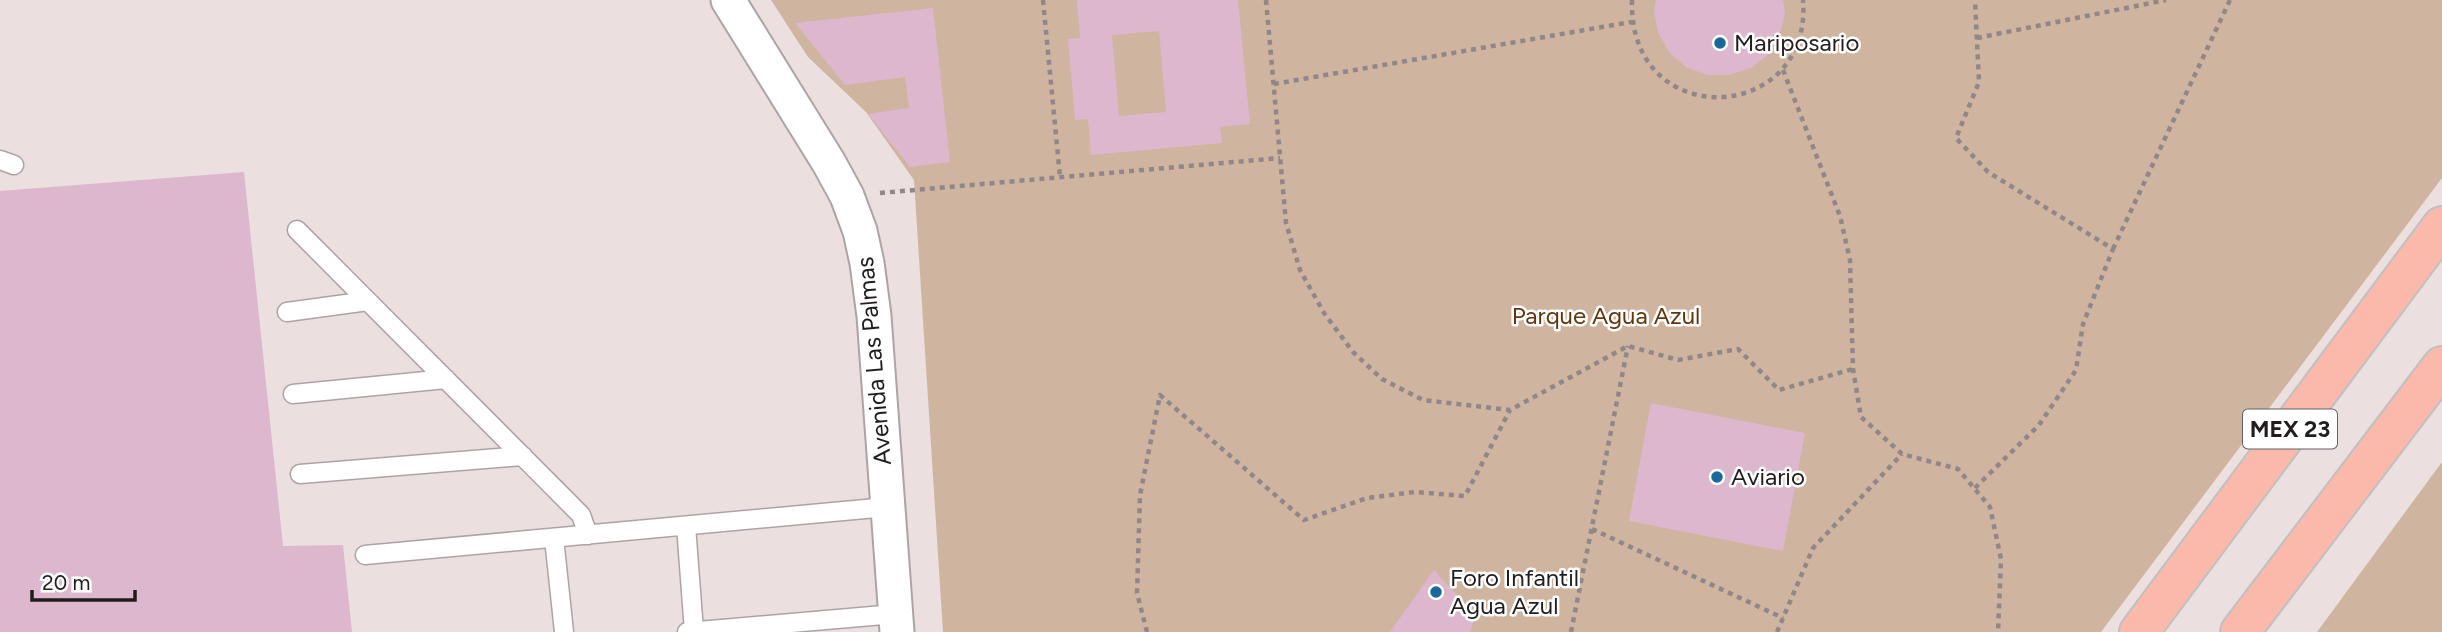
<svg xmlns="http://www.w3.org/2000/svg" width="2442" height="632" viewBox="0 0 2442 632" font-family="Figtree,sans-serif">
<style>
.green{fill:#cfb49f}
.building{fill:#ddb7cd;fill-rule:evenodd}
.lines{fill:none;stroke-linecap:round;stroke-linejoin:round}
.lane-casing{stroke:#aea3a4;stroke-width:21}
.street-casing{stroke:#aea3a4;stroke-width:37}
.primary-casing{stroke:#c1c0c0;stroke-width:42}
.path{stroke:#908788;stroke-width:4.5;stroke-dasharray:5 5;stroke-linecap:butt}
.lane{stroke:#fff;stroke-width:18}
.street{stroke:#fff;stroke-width:33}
.primary{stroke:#fab9aa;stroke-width:38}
.poi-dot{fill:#19699b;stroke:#fff;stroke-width:2.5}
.labels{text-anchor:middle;stroke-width:5;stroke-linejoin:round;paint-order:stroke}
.shield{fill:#fff;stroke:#646161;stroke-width:2}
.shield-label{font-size:23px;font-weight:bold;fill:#211d1d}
.poi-label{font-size:24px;fill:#211d1d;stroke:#fff;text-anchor:start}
.park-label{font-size:24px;fill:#62360d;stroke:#fff}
.street-label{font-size:24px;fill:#211d1d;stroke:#fff}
</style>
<rect width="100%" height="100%" fill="#ebdfe0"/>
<path class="green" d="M771,0H2442V178L2101,632H943L914,180L866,112L808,57Z
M2442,462V632H2317Z"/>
<path class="building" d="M1077,0H1238L1250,124L1220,127L1222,143L1091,155L1088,119L1075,120L1068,39L1080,38ZM1159,31L1166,112L1119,116L1112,35Z
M1656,0H1783L1785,12L1780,34L1769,54L1751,68L1729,75H1707L1686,67L1669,52L1658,32L1654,12Z
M933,8L950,162L910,167L868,114L909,108L905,77L845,85L795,23Z
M244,172L283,546L343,545L352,632H0V191Z
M1651,403L1805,433L1783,551L1629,521Z
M1434,570L1475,615L1470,632H1390Z"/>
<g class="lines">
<defs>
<path id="lane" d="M0,160L14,165
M297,230L581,515L588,535
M287,312L368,301
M293,394L446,379
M300,474L523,456
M686,526L694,631
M554,538L564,632
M365,555L887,507
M687,632L895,614"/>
<path id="street" d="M728,0L829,163L847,196L860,231L867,263L874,316L897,632"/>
<path id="primary" d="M2139,632L2442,226
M2240,632L2442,366"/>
</defs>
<use href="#lane" class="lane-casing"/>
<use href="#street" class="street-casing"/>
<use href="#primary" class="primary-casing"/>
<path class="path" d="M1043,0L1060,177
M1266,0L1286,223L1300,270L1324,313L1353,352L1382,379L1423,400L1510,410L1628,346L1678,360L1738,349L1779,390L1853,369
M1632,0C1628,134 1813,125 1803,0
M1977,38L2166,0
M1783,70L1840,216L1850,260L1853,369L1861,417L1902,454L1958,469L1990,507L2001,559L1998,632
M1274,84L1631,22
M880,193L1280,158
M2113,249L2230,0
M1975,488L2039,425L2076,370L2083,324L2113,249L1988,172L1956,138L1979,82L1975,0
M1592,529L1783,618
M1147,632L1137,593L1140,495L1160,395L1304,520L1367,498L1415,492L1465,496L1510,410
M1571,632L1628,346
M1777,632L1813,548L1902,454"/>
<use href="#lane" class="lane"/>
<use href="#street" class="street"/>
<use href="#primary" class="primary"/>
</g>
<g class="poi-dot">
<circle cx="1720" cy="43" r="7"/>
<circle cx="1717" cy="477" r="7"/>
<circle cx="1436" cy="592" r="7"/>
</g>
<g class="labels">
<rect class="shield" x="2243" y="409.5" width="94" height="39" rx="5"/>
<g class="shield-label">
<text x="2290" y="437">MEX 23</text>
</g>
<g class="poi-label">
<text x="1734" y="51">Mariposario</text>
<text x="1731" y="485">Aviario</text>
<text x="1450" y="586">Foro Infantil<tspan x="1450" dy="28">Agua Azul</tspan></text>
</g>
<g class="park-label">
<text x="1606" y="324">Parque Agua Azul</text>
</g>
<g class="street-label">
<text transform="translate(874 361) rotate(-95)" y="8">Avenida Las Palmas</text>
</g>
</g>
<path d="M32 590v10h103v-10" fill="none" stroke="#211d1d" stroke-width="3.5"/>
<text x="42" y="590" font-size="21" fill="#211d1d" stroke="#ffffff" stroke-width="5" paint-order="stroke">20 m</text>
</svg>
